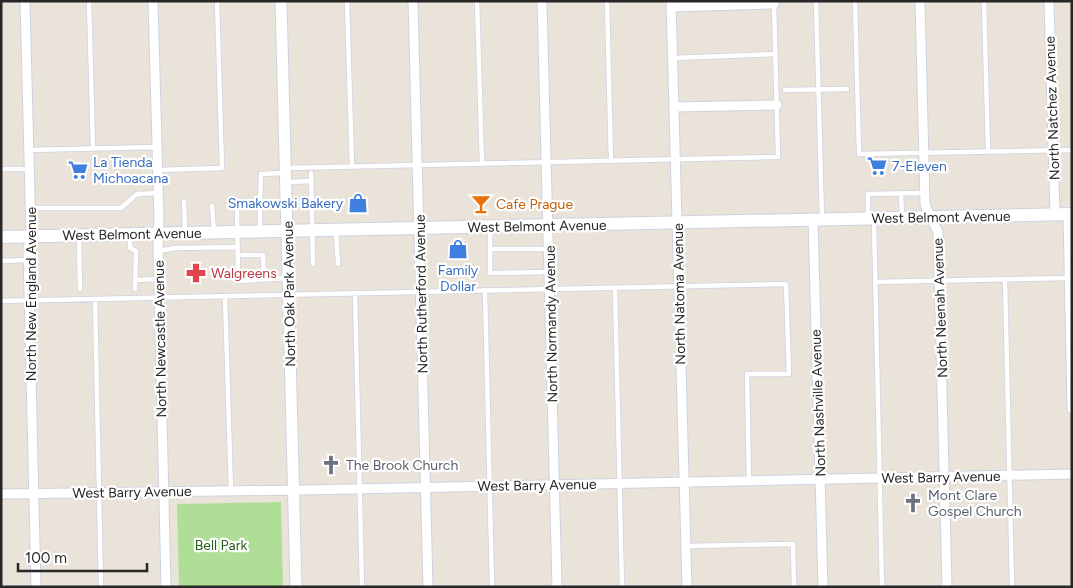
<svg xmlns="http://www.w3.org/2000/svg" width="1073" height="588" viewBox="0 0 1073 588" font-family="Figtree,sans-serif">
<style>
.green{fill:#afdf97}
.lines{fill:none;stroke-linecap:round;stroke-linejoin:round}
.service-casing{stroke:#cfd2e0;stroke-width:6}
.minor-casing{stroke:#cfd2e0;stroke-width:11}
.tertiary-casing{stroke:#cfd2e0;stroke-width:13}
.secondary-casing{stroke:#cfd2e0;stroke-width:14}
.service{stroke:#fff;stroke-width:4.5}
.minor{stroke:#fff;stroke-width:9}
.tertiary{stroke:#fff;stroke-width:11}
.secondary{stroke:#fff;stroke-width:12}
.labels{text-anchor:middle;stroke-width:4.5;stroke-linejoin:round;paint-order:stroke}
.street-label{font-size:14px;fill:#272727;stroke:#fff}
.shop-label{font-size:14px;fill:#366cbe;stroke:#fff;text-anchor:start}
.food-label{font-size:14px;fill:#c56008;stroke:#fff;text-anchor:start}
.health-label{font-size:14px;fill:#be3a42;stroke:#fff;text-anchor:start}
.worship-label{font-size:14px;fill:#5b616d;stroke:#fff;text-anchor:start}
.park-label{font-size:14px;fill:#29601c;stroke:#fff}
</style>
<rect width="100%" height="100%" fill="#eae3d9"/>
<path class="green" d="M281,502L283,587H179L177,504Z"/>
<g class="lines">
<defs>
<path id="service" d="M89,1L93,148
M347,1L352,167
M477,1L482,164
M607,1L611,161
M816,1L822,218
M855,1L859,154L1072,150
M984,1L988,151
M673,58L776,54
M785,90L847,89
M29,150L157,147
M286,168L778,157L774,3
M1,169H29
M158,170L222,168L217,1
M284,173L261,174L260,201H237L238,281L288,278
M311,173L313,264
M287,182L312,181
M901,193L902,217
M184,201L185,232
M260,201V229
M212,206L214,231
M30,208H121L137,194L159,193
M868,217V194L925,193
M874,221L882,587
M490,228V273L550,272
M336,231L338,264
M130,235V248L136,251L135,289
M79,236L80,289
M490,249H548
M158,251L176,248L238,247
M238,255H263L264,279
M1,261L28,260
M1005,279L1012,587
M135,280L159,279
M875,282L1070,278
M615,288L622,587
M485,290L492,587
M355,293L362,587
M225,296L231,491
M95,299L101,587
M1,301L786,284L789,374H747L749,481
M685,546L793,544L794,587"/>
<path id="minor" d="M25,1L31,236L28,249L36,587
M153,1L159,218L158,247L166,587
M413,1L428,587
M542,1L557,587
M671,1L687,587
M920,1L925,205L938,232L947,587
M1049,1L1055,215
M671,7L774,4
M674,107L777,105
M1068,214L1072,409
M813,220L823,587
M1,494L303,490L1072,474"/>
<path id="tertiary" d="M281,1L296,587"/>
<path id="secondary" d="M1,237L1072,214"/>
</defs>
<use href="#service" class="service-casing"/>
<use href="#minor" class="minor-casing"/>
<use href="#tertiary" class="tertiary-casing"/>
<use href="#secondary" class="secondary-casing"/>
<use href="#service" class="service"/>
<use href="#minor" class="minor"/>
<use href="#tertiary" class="tertiary"/>
<use href="#secondary" class="secondary"/>
</g>
<defs>
<symbol id="supermarket-bare" viewBox="-9 -9 18 18"><path d="M-6-5.5h2.5l.6 2H6L4.5 2H-2.5L-4.4-4H-6ZM-1.5 3.2a1.3 1.3 0 1 0 .1 0ZM3 3.2a1.3 1.3 0 1 0 .1 0Z" fill="#3f7fe0" stroke="#fff" stroke-width="2.5" paint-order="stroke"/></symbol>
<symbol id="shop-bare" viewBox="-9 -9 18 18"><path d="M-5-2.5h2.3a2.7 3.5 0 0 1 5.4 0H5L5.5 6h-11ZM-1.5-2.5h3a1.5 2.3 0 0 0-3 0Z" fill="#3f7fe0" stroke="#fff" stroke-width="2.5" paint-order="stroke"/></symbol>
<symbol id="bar-bare" viewBox="-9 -9 18 18"><path d="M-6-5H6L.8 .8V4.5H3.5V6h-7V4.5H-.8V.8Z" fill="#e8710a" stroke="#fff" stroke-width="2.5" paint-order="stroke"/></symbol>
<symbol id="pharmacy-bare" viewBox="-9 -9 18 18"><path d="M-2-6h4v4h4v4h-4v4h-4v-4h-4v-4h4Z" fill="#e0444e" stroke="#fff" stroke-width="2.5" paint-order="stroke"/></symbol>
<symbol id="church-bare" viewBox="-9 -9 18 18"><path d="M-1.2-6h2.4v3.5h3.3v2.4h-3.3V6h-2.4V-.1h-3.3v-2.4h3.3Z" fill="#6b7280" stroke="#fff" stroke-width="2.5" paint-order="stroke"/></symbol>
</defs>
<g fill-rule="evenodd">
<use href="#supermarket-bare" x="863" y="152" width="28" height="28"/>
<use href="#supermarket-bare" x="64" y="156" width="28" height="28"/>
<use href="#shop-bare" x="344" y="189" width="28" height="28"/>
<use href="#bar-bare" x="467" y="190" width="28" height="28"/>
<use href="#shop-bare" x="444" y="235" width="28" height="28"/>
<use href="#pharmacy-bare" x="182" y="259" width="28" height="28"/>
<use href="#church-bare" x="317" y="451" width="28" height="28"/>
<use href="#church-bare" x="899" y="489" width="28" height="28"/>
</g>
<g class="labels">
<g class="street-label">
<text transform="translate(1052 108) rotate(-92)" y="5">North Natchez Avenue</text>
<text transform="translate(941 217) rotate(-1)" y="5">West Belmont Avenue</text>
<text transform="translate(537 226) rotate(-1)" y="5">West Belmont Avenue</text>
<text transform="translate(132 234) rotate(-1)" y="5">West Belmont Avenue</text>
<text transform="translate(31 294) rotate(-90)" y="5">North New England Avenue</text>
<text transform="translate(289 294) rotate(-91)" y="5">North Oak Park Avenue</text>
<text transform="translate(421 294) rotate(-91)" y="5">North Rutherford Avenue</text>
<text transform="translate(679 294) rotate(-91)" y="5">North Natoma Avenue</text>
<text transform="translate(940 308) rotate(-92)" y="5">North Neenah Avenue</text>
<text transform="translate(551 324) rotate(-91)" y="5">North Normandy Avenue</text>
<text transform="translate(160 339) rotate(-91)" y="5">North Newcastle Avenue</text>
<text transform="translate(818 403) rotate(-92)" y="5">North Nashville Avenue</text>
<text transform="translate(941 477) rotate(-1)" y="5">West Barry Avenue</text>
<text transform="translate(537 485) rotate(-1)" y="5">West Barry Avenue</text>
<text transform="translate(132 492) rotate(-1)" y="5">West Barry Avenue</text>
</g>
<g class="shop-label">
<text x="93" y="167">La Tienda<tspan x="93" dy="16">Michoacana</tspan></text>
<text x="892" y="171">7-Eleven</text>
<text x="343" y="208" text-anchor="end">Smakowski Bakery</text>
<text x="458" y="275" text-anchor="middle">Family<tspan x="458" dy="16">Dollar</tspan></text>
</g>
<g class="food-label">
<text x="496" y="209">Cafe Prague</text>
</g>
<g class="health-label">
<text x="211" y="278">Walgreens</text>
</g>
<g class="worship-label">
<text x="346" y="470">The Brook Church</text>
<text x="928" y="500">Mont Clare<tspan x="928" dy="16">Gospel Church</tspan></text>
</g>
<g class="park-label">
<text x="221" y="550">Bell Park</text>
</g>
</g>
<rect width="1073" height="588" fill="none" stroke="#272727" stroke-width="5"/>
<path d="M18 563v8h129v-8" fill="none" stroke="#272727" stroke-width="2.5"/>
<text x="25" y="563" font-size="15" fill="#272727" stroke="#ffffff" stroke-width="4" paint-order="stroke">100 m</text>
</svg>
